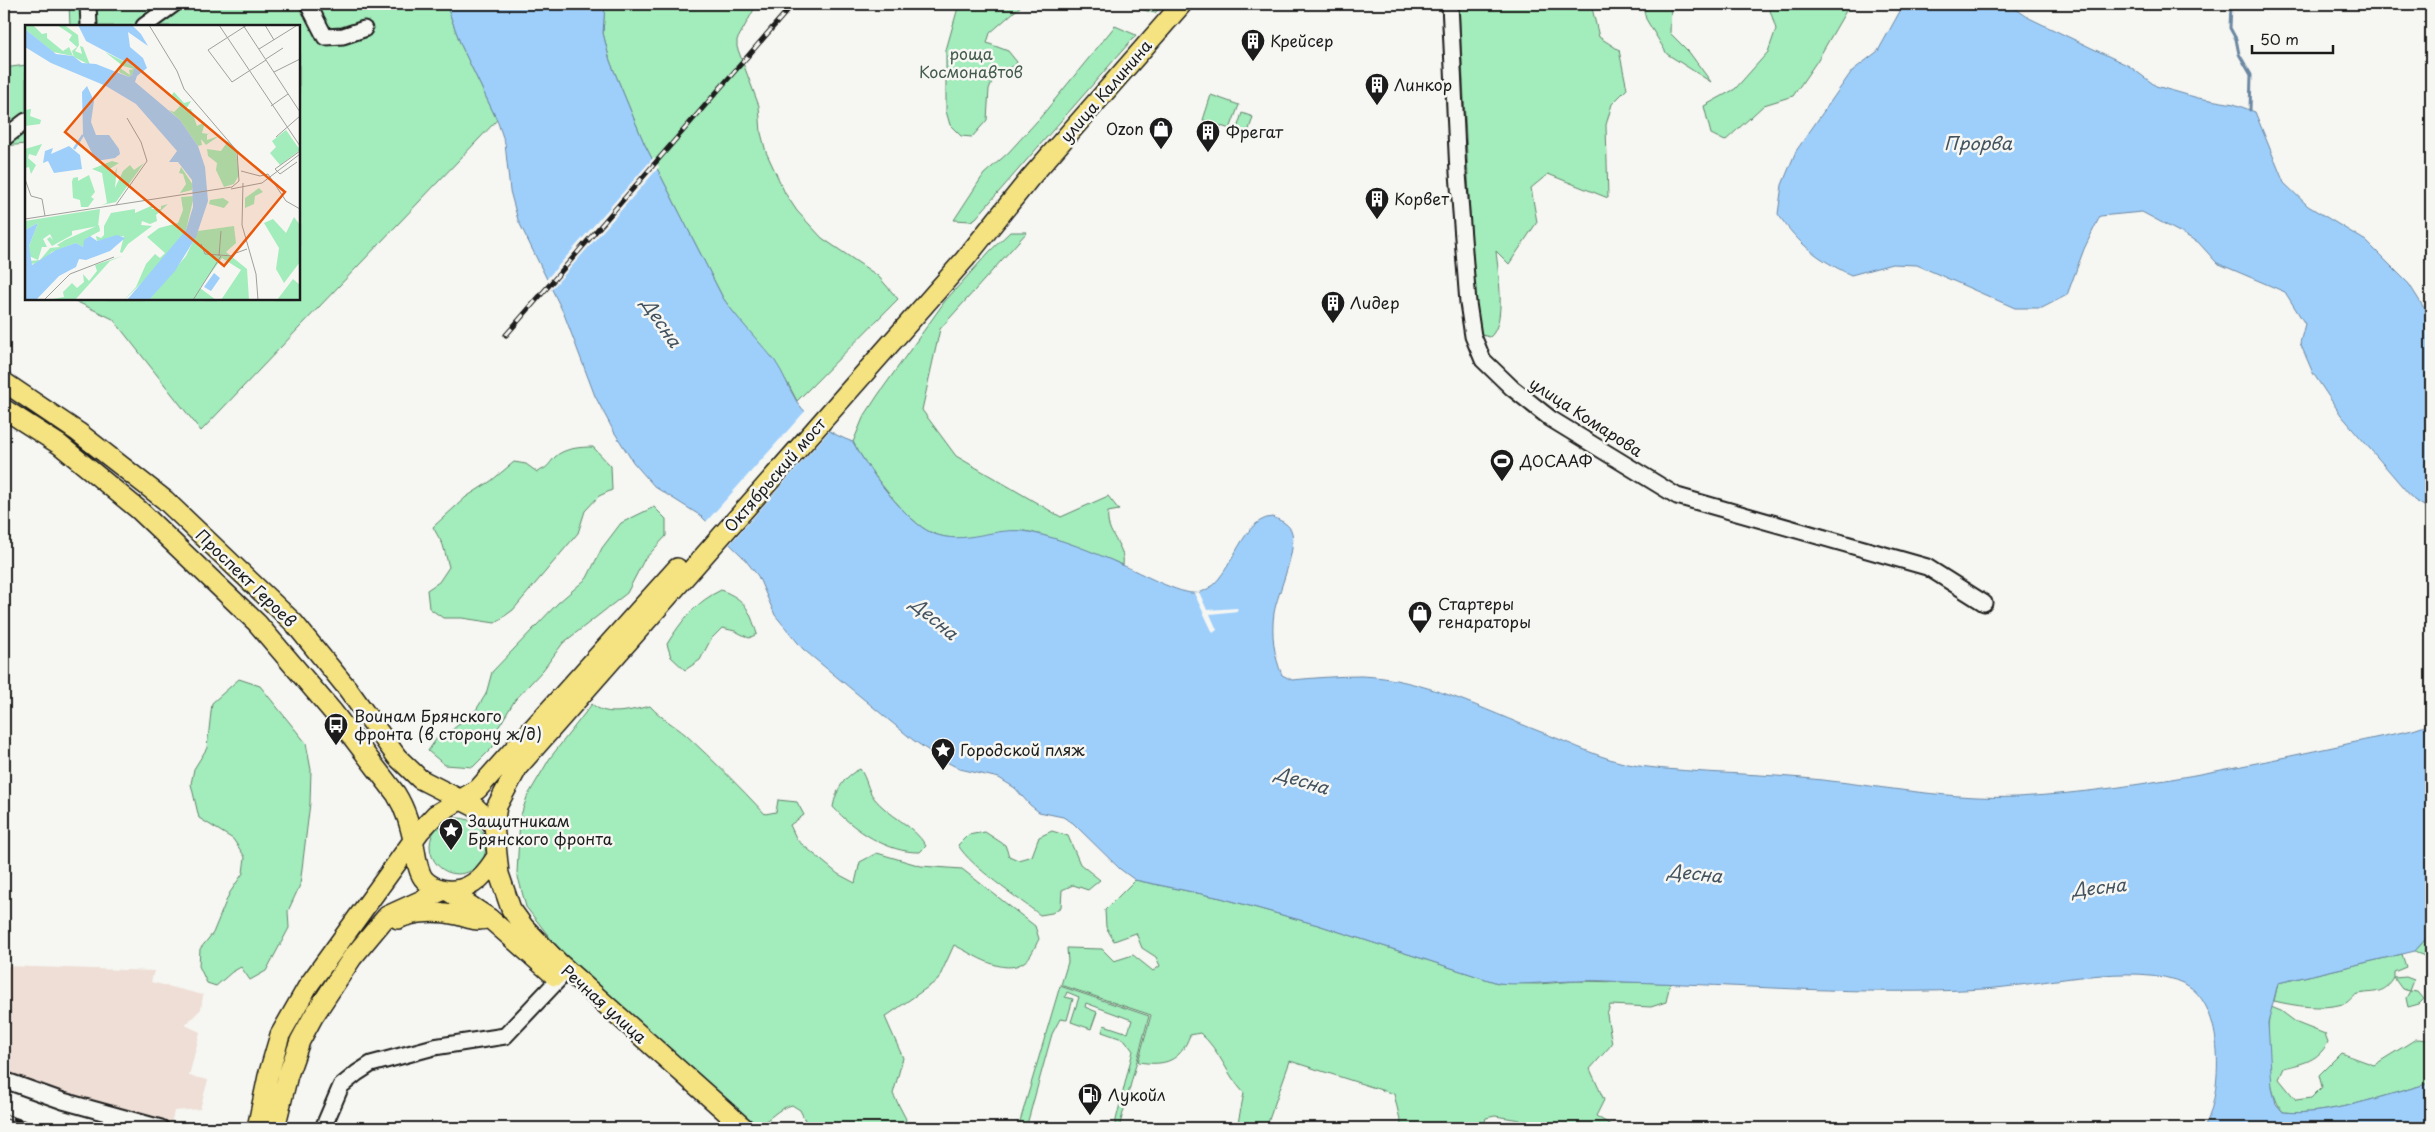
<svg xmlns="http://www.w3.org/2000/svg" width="2435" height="1132" viewBox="0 0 2435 1132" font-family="'Playpen Sans',sans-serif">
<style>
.built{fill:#eeded5}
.green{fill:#a3ecbb;stroke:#60846c}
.water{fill:#9ecffb;stroke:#6a87a2}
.pier{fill:#f6f6f2}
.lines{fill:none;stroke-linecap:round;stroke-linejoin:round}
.stream{stroke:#6a87a2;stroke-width:3}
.minor-casing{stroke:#1c1c1c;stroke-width:19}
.major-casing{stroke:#1c1c1c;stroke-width:22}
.minor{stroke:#f6f6f2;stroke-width:15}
.major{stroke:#f5e382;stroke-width:19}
.rail-casing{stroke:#1c1c1c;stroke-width:5}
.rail{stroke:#f6f6f2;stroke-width:3;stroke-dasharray:9;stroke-linecap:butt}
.labels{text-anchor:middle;stroke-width:5;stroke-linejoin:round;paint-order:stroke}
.poi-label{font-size:16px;fill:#1c1c1c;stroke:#f6f6f2;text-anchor:start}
.park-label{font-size:16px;fill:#445a4c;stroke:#f6f6f2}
.street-label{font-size:16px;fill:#1c1c1c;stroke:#f6f6f2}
.water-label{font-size:18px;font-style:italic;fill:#43525f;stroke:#f6f6f2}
.inset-river{fill:none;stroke:#9ecffb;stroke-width:2.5}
.inset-road{fill:none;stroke:#9f9f9c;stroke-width:1}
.view{fill:#e8590c;fill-opacity:0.15;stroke:#e8590c;stroke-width:2.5}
.inset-edge{fill:none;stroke:#1c1c1c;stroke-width:2.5}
</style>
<rect width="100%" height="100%" fill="#f6f6f2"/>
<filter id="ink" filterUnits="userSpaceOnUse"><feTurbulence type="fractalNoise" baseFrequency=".02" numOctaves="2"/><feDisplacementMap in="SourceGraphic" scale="10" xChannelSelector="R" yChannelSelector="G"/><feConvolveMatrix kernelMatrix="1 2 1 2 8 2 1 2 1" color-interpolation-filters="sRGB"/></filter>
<g filter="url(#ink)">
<path class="built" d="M4,966L154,971L151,982L203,995L201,1009L185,1025L200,1032L189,1076L208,1080L200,1109L174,1111L170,1128H158L4,1078Z"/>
<path class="green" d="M69,4H446L461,45L497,120L201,431L113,319L71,299H299V26H70Z
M605,4H757L737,40V47L759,106L761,133L766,152L785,193L797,211L822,238L878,276L898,299L797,401C778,360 748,335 723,298L644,143L610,61L603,33Z
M959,4H1023L990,33L987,43L1008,51L1017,62L1015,66L999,70L995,74L989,89L987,120L972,137L961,136L950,125L946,111V50Z
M1130,4H1163L1155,13L1129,6Z
M1459,4H1591L1599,37L1619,50L1627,89L1612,104L1606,125L1608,198L1548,174L1531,188L1537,222L1509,264L1496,251C1498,272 1507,323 1490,337L1482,335L1476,326Z
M1642,4H1671L1670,33L1689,52L1711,82L1667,54L1646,19Z
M1768,4H1850L1817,61L1793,96L1764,105L1725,141L1711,134L1704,106L1735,89L1768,52L1776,29Z
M1115,26L1136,35L976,218L971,221L954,220L984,174L1008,153L1039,119Z
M26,65V144L4,146V68Z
M1211,95L1239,105L1230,129L1203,120Z
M1242,113L1253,117L1247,136L1236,132Z
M1010,232H1027L940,329L922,410L956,456L1061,517L1108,496L1119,510L1108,512C1105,535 1126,544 1123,565C1093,553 1061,539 1030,532C1008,527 990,538 969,539C957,539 944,538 932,533C907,523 866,466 853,442L863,418L878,395L945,301L990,251Z
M593,447L611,466L612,490L599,496L585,511L578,533L513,610L495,623L462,618H443L429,608L427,590L439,582L449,567L443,545L433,527L466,497L491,481L514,462L526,464L537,472C549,467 547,466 555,457C564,448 581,447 593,447Z
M654,507L666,519V536L644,560L627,593L563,643L543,670L515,700L495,733L493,747L473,767L445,765L428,751L437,738L452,730L476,710L486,694L492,672L558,603L587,578L602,548L621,523Z
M721,590C746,600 749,609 757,634L749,638L735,631L722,628L711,639L700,660L685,670L671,657L667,644C682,620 696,602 721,590Z
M239,679L260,686L306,743L311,770L310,803L300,885L288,911L289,928L266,971L250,980L241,967L232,972L216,986L207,983L199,966L200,949L213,933L229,894L243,873L245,857L233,839L199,818L191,784L194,769L207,748L212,703Z
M592,704C607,718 632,710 650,706C661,718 674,725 686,735C713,760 740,787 765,814L776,812L778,800L797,802L804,815L790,825L797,840L838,874L855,883L860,862L877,853L921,866L962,869L1035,926L1039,939C1035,946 1031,958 1024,962C1004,977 973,954 954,945L938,980L885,1017L903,1058L893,1094L906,1119L903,1128H809L800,1110L792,1105C775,1109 771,1121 754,1127L558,948L526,907L517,873L520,818L527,797L550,758Z
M860,769C867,779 867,789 874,798C889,817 913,824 926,846L920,852C888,853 854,830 833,807C836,790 844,776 860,769Z
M430 846a28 28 0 1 1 56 0a28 28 0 1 1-56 0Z
M1052,831L1068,836L1080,864L1100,880L1088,890L1073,885L1062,890L1061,907L1052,913L1040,915C1018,898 971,867 958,845L968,835L985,832L1005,845L1009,856L1018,860L1032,856L1039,837Z
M1135,880L1221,898L1318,925L1498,983L1538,984L1577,981L1670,983L1666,1002L1651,1007L1610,1005L1607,1015L1612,1044L1590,1069L1604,1100L1596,1116L1616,1128H1526L1520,1120L1495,1116L1486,1118L1483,1128H1402L1394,1094L1290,1061L1266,1128H1237L1244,1093C1226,1074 1220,1050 1200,1033L1190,1035C1180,1062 1165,1066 1138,1062L1151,1015L1061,985L1068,962L1067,948L1102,949L1114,961L1133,955L1153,971L1160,966L1156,957L1142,948L1136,933L1114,941L1106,927L1105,910Z
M2431,933V960L2415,951Z
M2402,954L2406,967L2394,972V978L2406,977L2414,980L2410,991L2418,992L2424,999L2419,1004L2408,1007L2406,998L2410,991L2402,989L2394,978C2384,995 2374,991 2358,994C2352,995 2349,1003 2343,1004C2320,1010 2296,1006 2274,1001L2278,983Z
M1060,986L1149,1016L1119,1128H1114L1133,1051L1125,1040L1102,1032L1104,1025L1128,1033L1132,1020L1086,1003L1085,1007L1097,1012L1091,1029L1071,1022L1079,997L1067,992L1065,997L1073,999L1067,1020L1060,1019L1052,1034L1026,1128H1018Z
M2271,1007L2281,1011L2297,1023L2325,1034L2328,1042C2318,1061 2304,1063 2284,1068L2279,1079L2296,1100L2311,1098L2322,1087L2319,1075L2341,1053L2374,1065L2416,1039L2431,1040V1083C2388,1094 2325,1117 2283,1112C2265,1091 2265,1033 2271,1007Z"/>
<path class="water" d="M446,4H605L603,33L610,61L644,143L723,298C739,321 758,340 775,361C784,374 789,389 797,402C810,420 832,435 853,442C866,467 907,523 932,533C965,547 996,525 1029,532C1059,538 1094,552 1122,565C1140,572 1179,595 1197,593C1232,587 1237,520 1272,517C1280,520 1287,523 1291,530C1299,547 1277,594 1274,613C1271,634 1274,656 1282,675L1292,680C1314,678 1338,676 1361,676C1423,678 1484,710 1541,732C1573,744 1604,761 1639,766C1699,774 1761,773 1822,780C1886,787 1952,800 2017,797C2151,790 2282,757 2413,730L2431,724V933L2415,951L2278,983L2268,1023L2272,1088L2276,1104L2283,1112C2325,1117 2388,1094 2431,1083V1128H2204C2223,1093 2226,1005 2185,984C2137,960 2037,986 1983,989C1864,996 1744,985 1625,982C1610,981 1594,980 1578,981C1551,981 1525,986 1498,983L1318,925L1221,898L1135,880L1120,869L1073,823L1063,817L1039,812L1030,805L1015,788L999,778L960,769L941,759L913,740L803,649L775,615L758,576L743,557L701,516L655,487L633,462L613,430L595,396L564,314L518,220L510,191L505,143L497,120L461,45Z
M1904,4H2009L2029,18L2129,66L2156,86L2198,98L2234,104L2255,112L2284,183L2308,206L2366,241L2409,284L2431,319V510L2414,500L2341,415L2313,373L2300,343L2305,324L2285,292L2217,263L2198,242L2142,212L2100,216L2084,249L2067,295L2042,308H2015L1917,265L1892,264L1851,275C1818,259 1799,245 1778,214L1782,185L1796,151L1852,71L1878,51Z"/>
<path class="pier" d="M654,157L659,167L550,291L545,281Z
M807,409L831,429L729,545L705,523Z
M1199,592L1207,610L1237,608L1238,611L1210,614L1217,630L1213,633L1194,593Z"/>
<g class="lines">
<path class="stream" d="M2231,4L2230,28L2236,39L2239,54L2251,75L2250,110"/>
<defs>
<path id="minor" d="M88,4L89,26
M308,4L325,37L343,36L364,29
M1450,4L1458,173L1468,303L1473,336L1483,360L1512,388L1551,419L1677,496L1927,567L1984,603
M144,26L174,4
M4,138L26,121
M4,1080L63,1101L161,1128
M323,1128L341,1086L357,1073L371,1064L434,1047L505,1036L559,979"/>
<path id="major" d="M4,382L78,432L165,500L294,623L347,688L397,757L420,779L475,807L494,825
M4,409L60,445L139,510L257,623L333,712L396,794C406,810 410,826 414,844C416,855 417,869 423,878C430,887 443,891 454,890C474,889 487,872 497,856
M448,891L489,918L555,976
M398,919C415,911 439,911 457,915C467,917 478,923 488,918
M257,1128L268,1076L280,1035L308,986L420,831L435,815L478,789L677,568
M275,1128L288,1075L300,1041L313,1017L352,958L387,916L444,890
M744,1128L558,962L524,927L511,909L499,874L494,825L497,806L518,767L965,259L1030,178L1182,4"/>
</defs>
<use href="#minor" class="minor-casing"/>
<use href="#major" class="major-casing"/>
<use href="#minor" class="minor"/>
<use href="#major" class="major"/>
<defs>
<path id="rail" d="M506,335L793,4
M4,1116L41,1128"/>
</defs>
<use href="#rail" class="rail-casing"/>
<use href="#rail" class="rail"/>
</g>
</g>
<defs>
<symbol id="building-pin" viewBox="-11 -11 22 30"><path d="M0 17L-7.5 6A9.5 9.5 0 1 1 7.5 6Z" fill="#1c1c1c" stroke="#f6f6f2"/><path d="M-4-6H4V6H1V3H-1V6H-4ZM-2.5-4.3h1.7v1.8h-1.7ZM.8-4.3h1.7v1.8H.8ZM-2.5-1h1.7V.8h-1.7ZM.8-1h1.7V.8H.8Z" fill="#fff"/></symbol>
<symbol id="shop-pin" viewBox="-11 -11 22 30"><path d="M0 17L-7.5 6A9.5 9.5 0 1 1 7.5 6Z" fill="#1c1c1c" stroke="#f6f6f2"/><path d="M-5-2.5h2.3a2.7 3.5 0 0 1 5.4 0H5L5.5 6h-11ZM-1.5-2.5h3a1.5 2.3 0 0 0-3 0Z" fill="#fff"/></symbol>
<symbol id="stadium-pin" viewBox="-11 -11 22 30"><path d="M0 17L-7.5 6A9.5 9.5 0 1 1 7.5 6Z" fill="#1c1c1c" stroke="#f6f6f2"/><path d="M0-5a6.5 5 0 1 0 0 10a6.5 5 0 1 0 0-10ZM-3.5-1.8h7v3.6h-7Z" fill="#fff"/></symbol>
<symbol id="bus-pin" viewBox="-11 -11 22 30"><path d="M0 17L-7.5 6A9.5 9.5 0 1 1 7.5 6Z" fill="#1c1c1c" stroke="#f6f6f2"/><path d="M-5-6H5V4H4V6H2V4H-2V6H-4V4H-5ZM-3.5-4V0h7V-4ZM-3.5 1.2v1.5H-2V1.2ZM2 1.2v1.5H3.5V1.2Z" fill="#fff"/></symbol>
<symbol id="sight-pin" viewBox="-11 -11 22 30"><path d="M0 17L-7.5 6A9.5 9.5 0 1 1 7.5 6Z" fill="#1c1c1c" stroke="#f6f6f2"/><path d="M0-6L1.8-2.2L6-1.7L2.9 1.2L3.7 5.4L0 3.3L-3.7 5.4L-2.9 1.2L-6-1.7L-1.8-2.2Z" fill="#fff"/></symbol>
<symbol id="fuel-pin" viewBox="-11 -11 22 30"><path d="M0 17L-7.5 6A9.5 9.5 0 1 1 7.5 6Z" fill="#1c1c1c" stroke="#f6f6f2"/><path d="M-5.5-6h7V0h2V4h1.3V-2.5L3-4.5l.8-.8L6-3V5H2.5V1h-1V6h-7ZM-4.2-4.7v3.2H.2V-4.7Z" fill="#fff"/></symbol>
</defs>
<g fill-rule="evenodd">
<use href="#building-pin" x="1239" y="27" width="28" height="38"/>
<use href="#building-pin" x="1363" y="71" width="28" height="38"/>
<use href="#shop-pin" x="1147" y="115" width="28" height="38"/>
<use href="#building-pin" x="1194" y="118" width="28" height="38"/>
<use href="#building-pin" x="1363" y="185" width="28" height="38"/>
<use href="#building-pin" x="1319" y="289" width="28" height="38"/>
<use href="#stadium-pin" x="1488" y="447" width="28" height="38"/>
<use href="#shop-pin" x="1406" y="599" width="28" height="38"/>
<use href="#bus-pin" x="322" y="711" width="28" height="38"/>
<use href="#sight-pin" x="929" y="736" width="28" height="38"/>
<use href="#sight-pin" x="437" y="816" width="28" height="38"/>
<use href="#fuel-pin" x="1076" y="1081" width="28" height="38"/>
</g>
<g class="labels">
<g class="poi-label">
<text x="1270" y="47">Крейсер</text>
<text x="1394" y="91">Линкор</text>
<text x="1144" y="135" text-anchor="end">Ozon</text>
<text x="1226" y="138">Фрегат</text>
<text x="1394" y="205">Корвет</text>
<text x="1350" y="309">Лидер</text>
<text x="1520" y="467">ДОСААФ</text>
<text x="1438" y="610">Стартеры<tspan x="1438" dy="18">генараторы</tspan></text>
<text x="354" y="722">Воинам Брянского<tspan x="354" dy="18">фронта (в сторону ж/д)</tspan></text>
<text x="960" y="756">Городской пляж</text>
<text x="468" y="827">Защитникам<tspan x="468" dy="18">Брянского фронта</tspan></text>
<text x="1108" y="1101">Лукойл</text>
</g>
<g class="park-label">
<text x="971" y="60">роща<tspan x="971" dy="18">Космонавтов</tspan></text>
</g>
<g class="street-label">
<text transform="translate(1106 91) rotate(-49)" y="6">улица Калинина</text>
<text transform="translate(1586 417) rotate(33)" y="6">улица Комарова</text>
<text transform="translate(775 475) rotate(-49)" y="6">Октябрьский мост</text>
<text transform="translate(246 578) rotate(44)" y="6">Проспект Героев</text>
<text transform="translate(604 1004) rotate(42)" y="6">Речная улица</text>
</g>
<g class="water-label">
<text x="1978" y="150">Прорва</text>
<text transform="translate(661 323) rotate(56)" y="6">Десна</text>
<text transform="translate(934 619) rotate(40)" y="6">Десна</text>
<text transform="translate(1302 781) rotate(17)" y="6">Десна</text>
<text transform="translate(1695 874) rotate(6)" y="6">Десна</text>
<text transform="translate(2099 888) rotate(-6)" y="6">Десна</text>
</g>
</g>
<g transform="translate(25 25)">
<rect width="275" height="275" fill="#f6f6f2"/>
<path d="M0,0H8L17,9L22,8V13L38,26L44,22L48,31L28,27L0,4ZM32,0H39L53,10L54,20L50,26L57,29L55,21L58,22L65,40L49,32L47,26L52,22L44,15L47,10ZM80,27L110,42V45L107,50L104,52L94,47L95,43L105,50L104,45L109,44L98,41ZM149,67L159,78L166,76L161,84H166L172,101L180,97L177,108L183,109L191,103L182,110V115L194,111L181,120L176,114L177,120L173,121L155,95L144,85L149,87L155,81L147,70ZM6,84L5,91L16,95L15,99L0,101V85ZM261,105L275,125L255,140L245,128L251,122L247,116ZM203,116L211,126L214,150L209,159L199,162L191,145L192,138L183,131L182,124L196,126ZM17,119L11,131L4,129L3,133L11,140L6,149L4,142L0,143V124ZM87,136L94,138L83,145L89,150L92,142L90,163L98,146L105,140L109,145L119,138L91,177L77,180L82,178L77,148L67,144ZM156,142L168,160L167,165L155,168L161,159L158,149L154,148ZM64,150L70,167L66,172L69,174L63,182H56L55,175L48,173L47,157L48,153L53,152V156ZM234,163L238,167L230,171L229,179L220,183V173ZM169,171L161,205L138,237L99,275L111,262L121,239L130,229L135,233L140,228L122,212L134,203L153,198L158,185L156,172ZM198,173L204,177L199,183L184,179L185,175ZM143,179L131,190L132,196L125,199L117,196L116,200L127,201L103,219L97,228L95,227L99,211L72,216L71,211L76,213L79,210V201L86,188L110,184V188L126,181L129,182L126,184H136V181ZM75,184L73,201L47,206V210L27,221L22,214L25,212L28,215L25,209L18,214L22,222H17L13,235L4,231V221L13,198L0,205V196ZM269,192L275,200V237L259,258L251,244L254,223L239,198L248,194L261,208ZM74,200L75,206L62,213L58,222L51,218L27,227L14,238L5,239V236L15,235L25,223L35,222L32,220L40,215ZM209,201L211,218L201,227L222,244L224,275H196L216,245L197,233L175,263L191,275H124L161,231L173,206ZM97,231L85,236L50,275L28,274L39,272L38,267L47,258L52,263L59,257L58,249L64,256L72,246L70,240ZM268,254L275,260V275H252Z" fill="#a3ecbb"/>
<path d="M53,0H107L116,9L123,21L103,7L105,22L118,33L122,43L112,51L110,57L155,95L173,121L180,142L183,176L171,212L150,246L124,275H102L161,205L168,182L167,155L153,137H144L152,126L111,79L81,61L26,38L0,22V4L31,29L48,31L57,38L71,39L104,52L107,50L110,42L61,16ZM62,61L69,76L66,97L71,110H84L94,124L95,129L90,133L71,136L58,110L57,67ZM44,121L55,130L57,144L29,148L23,136L18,138L20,126L28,123L26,129ZM13,198L4,221L7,240L31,225L51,218L58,222L59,215L65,211L72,216L92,210L100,213L85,226L61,235L54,234L51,242L34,251L11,275H0V205ZM189,248L195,253L186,266L179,262Z" fill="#9ecffb"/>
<path class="inset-river" d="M49,124L58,110"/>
<path class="inset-road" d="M194,0L275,121M218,0L275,87M222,0L183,25L207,57L241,35M240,0L249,15M234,24L271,1M241,34L258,23M249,47L275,34M246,81L263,69M251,112L275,91M272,137L255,149L250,144L275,126M216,146L235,151L243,149L261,176L275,184M0,154L6,171L17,174L20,191M218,158L217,200L231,249L233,275M206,164L237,158L275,129M91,180L122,136L116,117L102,93M0,194L207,162L214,156L212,126L159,64L152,46L124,0M176,219L180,229L208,231M194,231L196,206M204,236L211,228L222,224M19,275L45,249L89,232M168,275L196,231"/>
<path class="view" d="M102,34L260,167L199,241L40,107Z"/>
<rect width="275" height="275" class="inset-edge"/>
</g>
<rect width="2435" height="1132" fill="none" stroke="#f6f6f2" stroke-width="20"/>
<rect x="10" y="10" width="2415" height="1112" fill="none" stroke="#1c1c1c" stroke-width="2" filter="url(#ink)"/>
<path d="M2252 45v8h81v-8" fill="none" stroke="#1c1c1c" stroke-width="2.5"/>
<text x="2260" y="45" font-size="15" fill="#1c1c1c" stroke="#f6f6f2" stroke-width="4" paint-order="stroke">50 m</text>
</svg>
